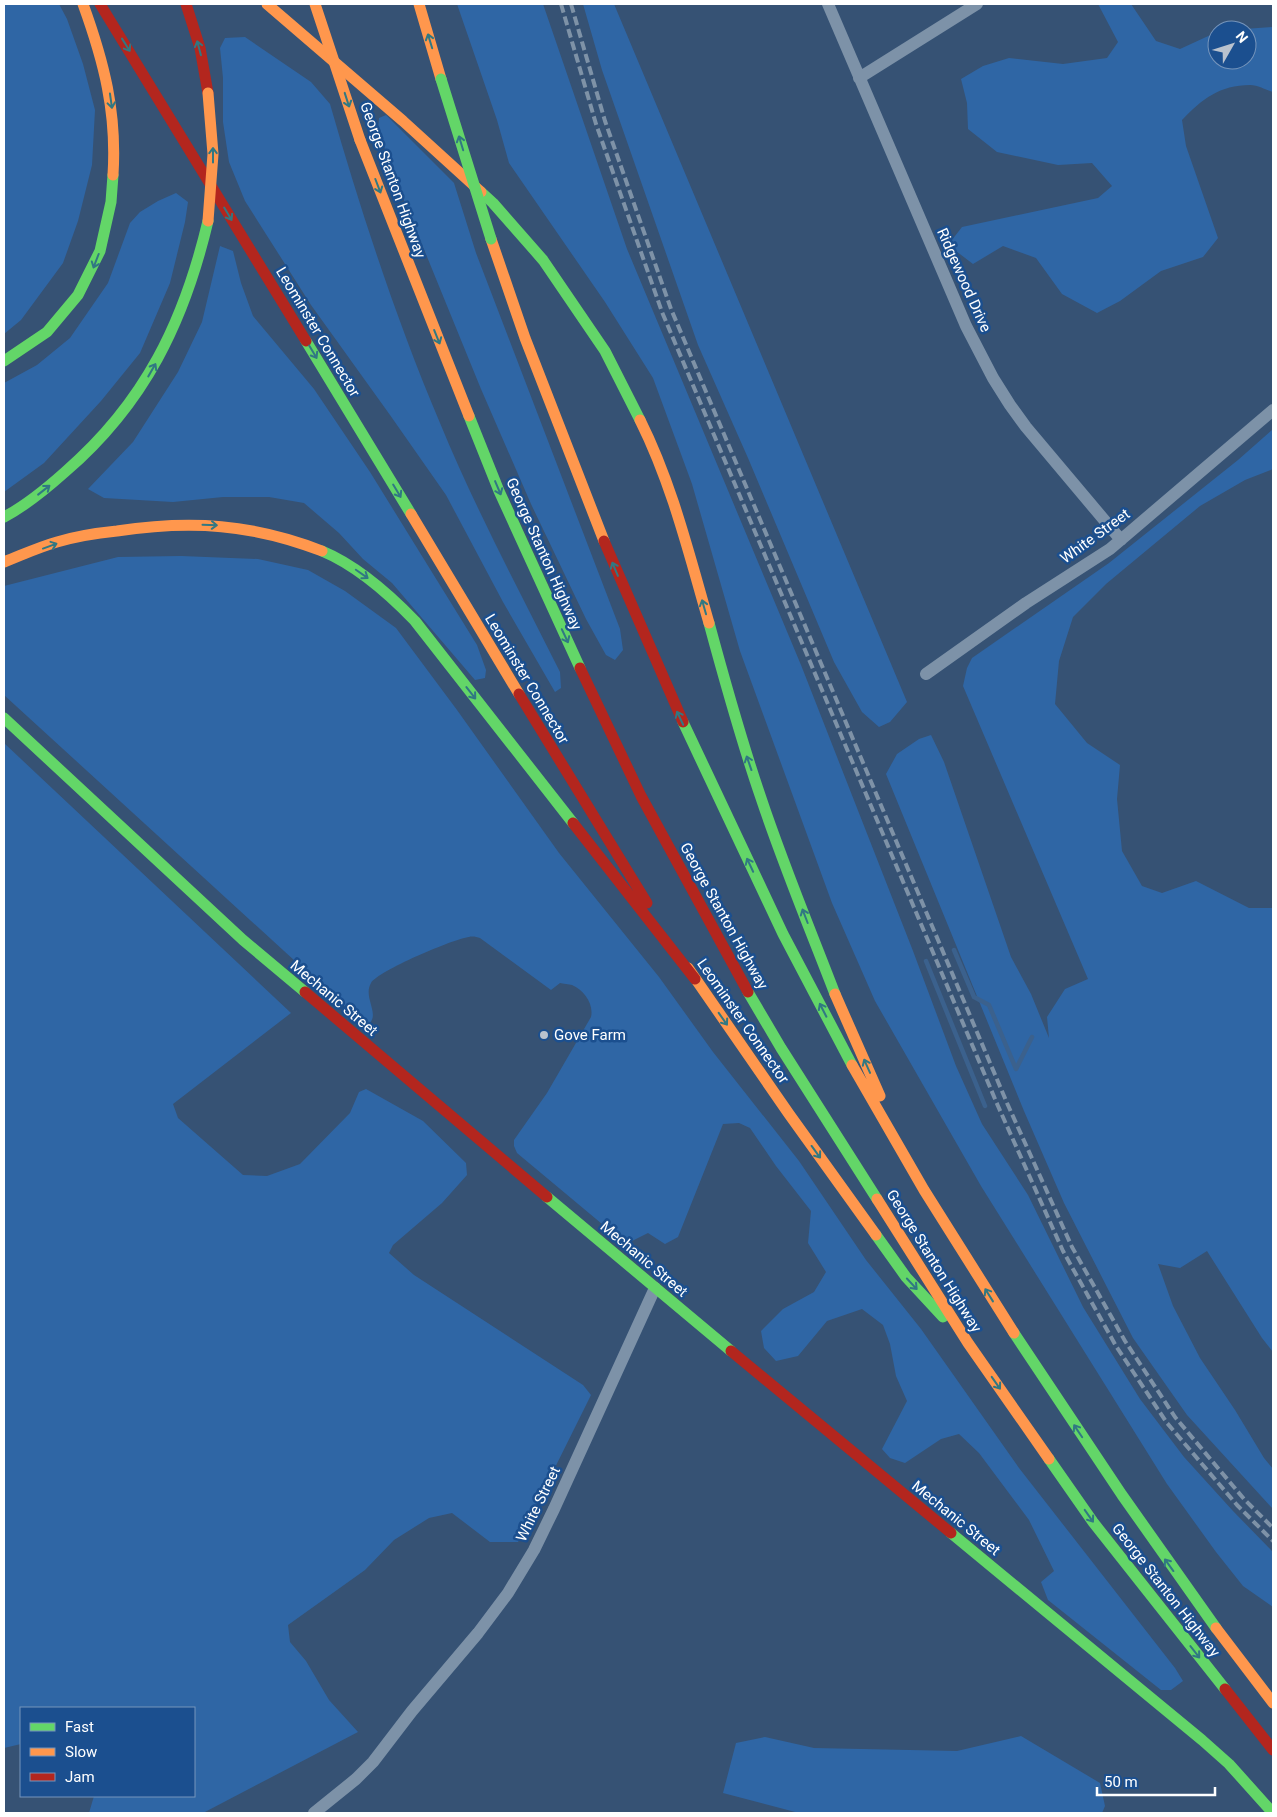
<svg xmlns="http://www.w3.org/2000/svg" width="1277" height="1817" viewBox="0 0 1277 1817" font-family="Roboto,sans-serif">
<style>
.green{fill:#2f66a5}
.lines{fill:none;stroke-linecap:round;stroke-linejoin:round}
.stream{stroke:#3b618d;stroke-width:4.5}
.street{stroke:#7d92a8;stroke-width:12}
.fast{stroke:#63d668;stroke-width:11}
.slow{stroke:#ff974d;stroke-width:11}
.jam{stroke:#b3261e;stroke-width:11}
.rail{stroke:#7e92a7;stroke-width:4;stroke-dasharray:9 4;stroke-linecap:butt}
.fast-bridge{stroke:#63d668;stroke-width:11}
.slow-bridge{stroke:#ff974d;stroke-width:11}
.oneway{stroke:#317883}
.poi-dot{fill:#b9c2ce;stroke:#1b4f8f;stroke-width:2}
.labels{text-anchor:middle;stroke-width:5;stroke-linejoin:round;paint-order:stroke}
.street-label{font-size:15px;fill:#fff;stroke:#1b4f8f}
.poi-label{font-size:15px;fill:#fff;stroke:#1b4f8f;text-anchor:start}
</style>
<rect width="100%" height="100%" fill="#365274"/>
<path class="green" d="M4,4H59L67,19L83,64L95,110L92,165L78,221L63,263L21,320L4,334Z
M457,4H543L627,249L801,665L913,951L956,1066L982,1124L1028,1195L1083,1307L1140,1399L1184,1457L1233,1511L1273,1552V1607L1243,1586L1216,1552L1167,1484L981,1186L875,1001L832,903L740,651L692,484L653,378L605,302L509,163L497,120Z
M583,4H614L907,702L890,722L879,727L862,712L834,662L748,458L698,345L602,70Z
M1098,4H1131L1156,41L1180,49L1217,32V60H1247V30H1230L1273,27V92C1266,90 1258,85 1250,85C1220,85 1202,99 1182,120L1186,146L1218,238L1203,257L1161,271L1120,301L1097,313L1062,294L1036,258L1003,246L973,264L948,245L962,227L1098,198L1112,186L1092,163L1058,165L997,152L968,129L967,103L961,79L983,66L1009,58L1063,64L1107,58L1118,42Z
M245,37L311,82L330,104C361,212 396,319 440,423C475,508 519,590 560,672L561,688L555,692L503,602L446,495L390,415L311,305L245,201L229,162L223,122V78L220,48L225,38Z
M386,115L454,183L476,253L620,629L623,650L615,660L606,655L586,619L531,504L481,389L401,193L378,130L379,118Z
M176,193L188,202L185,222L170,283L140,353L101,401L44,463L4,492V383L37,365L70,338L108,283L130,223L140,212L158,201Z
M220,246L233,251L241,283L253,316L314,389L370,472L477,645L486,670L485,678L475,680L392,583L363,559L339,533L304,503L269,497H223L173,502L104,498L88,489L133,442L178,372L202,322Z
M1273,429V469L1245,480L1200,506L1106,584L1073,617L1059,661L1055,704L1087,743L1120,765L1117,799L1122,851L1142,886L1162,893L1196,881L1249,908H1273V1352L1262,1338L1207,1251L1180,1268L1158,1264L1173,1306L1200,1358L1235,1410L1264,1458L1273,1469V1509L1187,1415L1133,1338L1064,1203L1024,1111L886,774L897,754L919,739L931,735L944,762L1011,957L1031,994L1049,1038L1047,1017L1065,989L1088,979L963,686L967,668L972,658L1109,563L1238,460Z
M181,556L258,559L308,570L345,591L396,628L457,710L559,853L659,977L713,1052L799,1161L866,1260L921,1329L1019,1468L1175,1668L1183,1681L1171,1690H1161L1048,1600L1041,1582L1054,1571L1029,1520L979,1453L959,1434L941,1439L905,1463L890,1458L882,1449L907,1401L896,1376L890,1344L883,1325L862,1309L827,1321L798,1356L776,1361L764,1348L761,1331L783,1309L814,1292L826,1272L808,1243L811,1211L776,1166L750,1128L739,1123L723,1124L678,1237L665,1244L648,1233L632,1241L620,1239L517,1153L514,1146V1140L547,1093L591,1017C594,1004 584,990 572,985C569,984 563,984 560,983L551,990L480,938C477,937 472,936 469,937C453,939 378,971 371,983C362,998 383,1016 366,1026L4,695V586L118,557Z
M4,743L291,1013L173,1104L178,1118L243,1175L267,1176L300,1164L350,1113L359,1092L366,1089L423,1121L466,1163L467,1175L442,1203L393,1245L389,1253L414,1275L583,1385L591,1395L518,1542H490L452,1513L429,1518L394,1540L365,1570L288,1625L290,1642L306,1661L329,1700L358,1732L203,1813H89L94,1796H194V1708H21V1744L4,1748Z
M1021,1736L1100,1783L1105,1806L1102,1813H799L723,1793L736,1743L765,1737L814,1748L957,1751Z"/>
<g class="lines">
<path class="stream" d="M954,950L974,997L989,1005L1016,1069L1032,1037
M926,961L985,1106"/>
<path class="street" d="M828,4L966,326L993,378L1010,405L1026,427L1121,540
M859,78L977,4
M926,674L1026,603L1110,549L1273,410
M314,1813L356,1779L373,1762L412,1711L478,1633L508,1593L534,1550L554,1509L655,1288"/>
<path class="fast" d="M481,192L493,203L543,260L605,351L640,420
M306,341L411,514
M4,361L47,332L78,295L100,251L111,202L113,175
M469,416L499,491L580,668
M4,517C27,505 46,489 65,472C145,403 184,322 208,221
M322,551C358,566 389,594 415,621L573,823
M709,623C725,682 741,740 761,798C783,864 810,929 835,994
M4,718L243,940L305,992
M683,722L783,934L852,1065
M748,992L781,1048L877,1199
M547,1197L731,1351
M876,1235L906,1277L943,1317
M1014,1333L1122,1495L1216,1628
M1049,1459L1093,1522L1225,1689
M951,1533L1202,1740L1229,1764L1273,1813"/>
<path class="slow" d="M83,4C104,62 117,112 113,175
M267,4L403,121L481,192
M419,4L441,79
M360,140L469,416
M491,239L525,338L604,541
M640,420C672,484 689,554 709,623
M411,514L519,694
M4,562C22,555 39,547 57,542C77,536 97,533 117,531C191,520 253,524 322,551
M688,968L789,1114L876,1235
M835,994L880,1096
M852,1065L924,1190L1014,1333
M877,1199L968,1343L1049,1459
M1216,1628L1273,1703"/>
<path class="jam" d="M100,4L306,341
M186,4L200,48L208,93
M604,541L683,722
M580,668L641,796L748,992
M519,694L647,903
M573,823L695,979
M305,992L547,1197
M731,1351L951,1533
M1225,1689L1273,1750"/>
<path class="rail" d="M561,4L596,124L662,312L998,1106L1063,1251L1116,1346L1167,1423L1237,1505L1273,1541
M571,4L605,121L671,309L1007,1103L1072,1247L1125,1341L1175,1417L1244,1499L1273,1528"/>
<path class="fast-bridge" d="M441,79L491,239"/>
<path class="slow-bridge" d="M315,4L360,140
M208,93L213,154L208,221"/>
</g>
<defs><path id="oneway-shaft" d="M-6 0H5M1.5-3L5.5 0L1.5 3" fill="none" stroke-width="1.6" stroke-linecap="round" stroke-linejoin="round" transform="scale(1.25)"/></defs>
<g class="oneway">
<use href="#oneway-shaft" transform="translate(430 41) rotate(-107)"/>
<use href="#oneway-shaft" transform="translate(126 45) rotate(58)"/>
<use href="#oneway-shaft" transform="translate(199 48) rotate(-105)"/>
<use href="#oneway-shaft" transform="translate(347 100) rotate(72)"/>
<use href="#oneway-shaft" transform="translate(111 101) rotate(82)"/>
<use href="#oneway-shaft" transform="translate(461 143) rotate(-107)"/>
<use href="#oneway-shaft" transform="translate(213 155) rotate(-90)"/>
<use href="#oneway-shaft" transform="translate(378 186) rotate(69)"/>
<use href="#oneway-shaft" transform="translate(228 214) rotate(59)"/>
<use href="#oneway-shaft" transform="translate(96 261) rotate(111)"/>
<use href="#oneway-shaft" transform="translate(437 337) rotate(68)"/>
<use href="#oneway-shaft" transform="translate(313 352) rotate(59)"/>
<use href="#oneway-shaft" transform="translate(152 370) rotate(-60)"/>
<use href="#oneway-shaft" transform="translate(498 488) rotate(67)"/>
<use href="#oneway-shaft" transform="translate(44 490) rotate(-38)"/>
<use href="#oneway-shaft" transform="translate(397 491) rotate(59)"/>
<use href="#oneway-shaft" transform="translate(210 525) rotate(2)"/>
<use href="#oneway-shaft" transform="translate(50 546) rotate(-20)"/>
<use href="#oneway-shaft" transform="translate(615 569) rotate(-113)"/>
<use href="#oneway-shaft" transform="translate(362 574) rotate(35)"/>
<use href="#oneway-shaft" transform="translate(704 607) rotate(-106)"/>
<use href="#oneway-shaft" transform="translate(565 636) rotate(65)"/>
<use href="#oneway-shaft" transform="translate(471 693) rotate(52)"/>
<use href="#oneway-shaft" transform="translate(680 718) rotate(-115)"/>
<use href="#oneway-shaft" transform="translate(749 763) rotate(-109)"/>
<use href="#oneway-shaft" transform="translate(750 865) rotate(-115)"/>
<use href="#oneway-shaft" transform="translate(805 916) rotate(-111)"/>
<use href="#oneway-shaft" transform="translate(823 1010) rotate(-117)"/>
<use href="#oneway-shaft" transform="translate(723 1019) rotate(55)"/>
<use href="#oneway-shaft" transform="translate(867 1066) rotate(-114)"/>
<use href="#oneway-shaft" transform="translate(816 1152) rotate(54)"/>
<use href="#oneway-shaft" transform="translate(912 1284) rotate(47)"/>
<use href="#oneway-shaft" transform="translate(989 1295) rotate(-122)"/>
<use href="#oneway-shaft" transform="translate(996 1383) rotate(55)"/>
<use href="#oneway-shaft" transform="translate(1078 1431) rotate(-124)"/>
<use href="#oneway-shaft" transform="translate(1089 1516) rotate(55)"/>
<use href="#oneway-shaft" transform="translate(1169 1565) rotate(-126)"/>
<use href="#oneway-shaft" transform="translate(1195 1652) rotate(52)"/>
</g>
<circle class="poi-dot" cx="544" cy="1035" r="5"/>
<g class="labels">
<g class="street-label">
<text transform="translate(393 180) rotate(70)" y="5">George Stanton Highway</text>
<text transform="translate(964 280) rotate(66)" y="5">Ridgewood Drive</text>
<text transform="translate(318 332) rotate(59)" y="5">Leominster Connector</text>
<text transform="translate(1095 536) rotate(-36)" y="5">White Street</text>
<text transform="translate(544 554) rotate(66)" y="5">George Stanton Highway</text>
<text transform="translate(527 679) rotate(59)" y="5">Leominster Connector</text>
<text transform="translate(724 916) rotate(61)" y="5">George Stanton Highway</text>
<text transform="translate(334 998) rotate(40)" y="5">Mechanic Street</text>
<text transform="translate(743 1021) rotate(55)" y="5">Leominster Connector</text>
<text transform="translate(644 1259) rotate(40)" y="5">Mechanic Street</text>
<text transform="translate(934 1261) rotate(58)" y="5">George Stanton Highway</text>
<text transform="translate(538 1504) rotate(-64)" y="5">White Street</text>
<text transform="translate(956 1518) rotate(39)" y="5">Mechanic Street</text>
<text transform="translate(1166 1590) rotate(52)" y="5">George Stanton Highway</text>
</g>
<g class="poi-label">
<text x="554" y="1040">Gove Farm</text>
</g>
</g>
<rect width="1277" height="1817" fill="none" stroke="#ffffff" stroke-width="10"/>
<rect x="20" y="1707" width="175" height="90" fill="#1b4f8f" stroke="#7695bc"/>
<rect x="30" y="1723" width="25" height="8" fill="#63d668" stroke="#7695bc"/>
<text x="65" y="1732" font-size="15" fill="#ffffff">Fast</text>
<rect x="30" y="1748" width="25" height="8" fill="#ff974d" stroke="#7695bc"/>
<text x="65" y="1757" font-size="15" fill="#ffffff">Slow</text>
<rect x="30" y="1773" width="25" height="8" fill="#b3261e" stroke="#7695bc"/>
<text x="65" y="1782" font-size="15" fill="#ffffff">Jam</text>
<g transform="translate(1232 45) rotate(51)"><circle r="24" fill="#1b4f8f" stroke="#7695bc"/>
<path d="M0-4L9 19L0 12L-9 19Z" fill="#b9c2ce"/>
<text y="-8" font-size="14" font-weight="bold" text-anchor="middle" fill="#ffffff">N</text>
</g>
<path d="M1097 1787v8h118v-8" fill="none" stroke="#ffffff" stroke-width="2.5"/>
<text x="1104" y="1787" font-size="15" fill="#ffffff" stroke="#1b4f8f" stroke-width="4" paint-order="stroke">50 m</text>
</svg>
